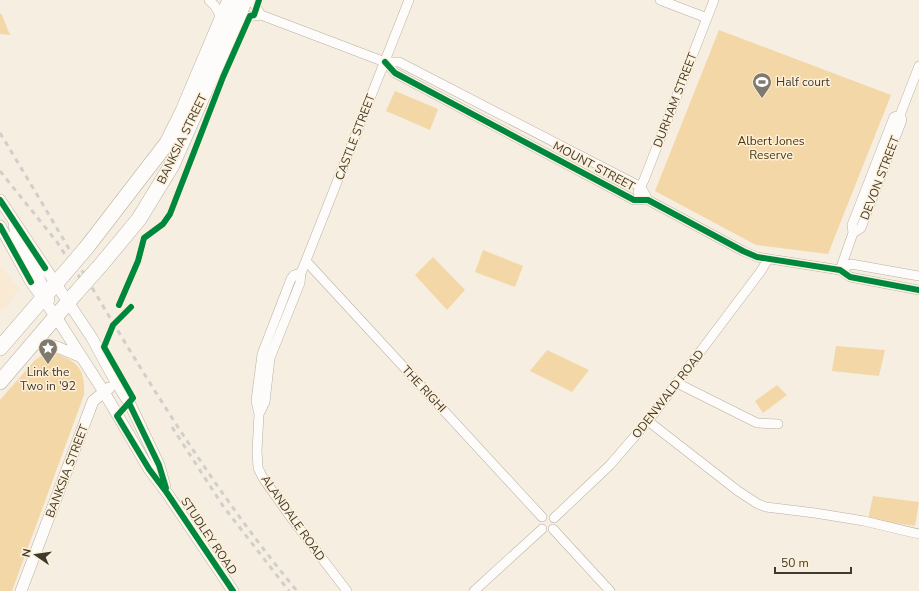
<svg xmlns="http://www.w3.org/2000/svg" width="919" height="591" viewBox="0 0 919 591" font-family="'Nunito Sans',sans-serif">
<style>
.built{fill:#f8ead3}
.green{fill:#f3d7a7}
.lines{fill:none;stroke-linecap:round;stroke-linejoin:round}
.minor-casing{stroke:#b6b0a5;stroke-width:10}
.tertiary-casing{stroke:#b6b0a5;stroke-width:12}
.trunk-casing{stroke:#b6b0a5;stroke-width:16}
.minor{stroke:#fefcfa;stroke-width:9}
.tertiary{stroke:#fefcfa;stroke-width:11}
.trunk{stroke:#fefcfa;stroke-width:15}
.rail{stroke:#d1cfcc;stroke-width:3;stroke-dasharray:5 5;stroke-linecap:butt}
.trunk-bridge-casing{stroke:#b6b0a5;stroke-width:16;stroke-linecap:butt}
.trunk-bridge{stroke:#fefcfa;stroke-width:15}
.cycleway-casing{stroke:#fef0d8;stroke-width:8}
.cycleway{stroke:#00873e;stroke-width:6}
.labels{text-anchor:middle;stroke-width:3;stroke-linejoin:round;paint-order:stroke}
.poi-label{font-size:12px;fill:#3f3a30;stroke:#fef0d8;text-anchor:start}
.street-label{font-size:12px;fill:#3f3a30;stroke:#fef0d8}
.park-label{font-size:12px;fill:#49350b;stroke:#fef0d8}
</style>
<rect width="100%" height="100%" fill="#f6eee0"/>
<path class="built" d="M0,266L19,288L6,309L3,307L0,312Z"/>
<path class="green" d="M0,13L2,15L10,35L0,34Z
M719,30L891,95L828,254L756,245L655,191Z
M395,91L438,109L430,130L386,111Z
M483,250L523,266L515,287L475,272Z
M433,257L465,290L447,310L415,275Z
M836,346L885,350L879,376L832,371Z
M547,350L589,370L572,392L530,371Z
M49,351C74,360 86,365 84,395L12,591H0V400L35,360Z
M777,385L787,395L763,413L755,401Z
M873,496L919,502L915,526L868,519Z"/>
<g class="lines">
<defs>
<path id="minor" d="M209,0L215,6L222,19
M252,0L261,15
M660,0L707,18
M235,22L248,17L261,15L385,62H399L641,187L648,200
M385,62L395,73L634,200H648L743,251L757,257L840,270L850,277L919,290
M900,115L919,66
M638,192L644,180L714,0
M853,233L861,228L902,120L900,115
M306,261L542,517
M840,270L853,233L852,225L894,117L900,115
M840,270L851,264L919,276
M301,273L294,275L291,279L262,354L256,401L259,414L257,451L258,468L263,478L292,519L347,591
M677,383L757,423L778,424
M259,414L265,402L270,358L300,283L301,273L409,0
M648,421L738,491L758,504L766,507L815,513L864,521L919,534
M554,518L610,465L648,421L761,271L768,259
M553,529L610,591
M474,591L542,529"/>
<path id="tertiary" d="M0,200L92,338L116,382L130,404L159,465L165,487
M14,225C19,252 40,274 49,300
M0,226L31,282L56,317L104,392L149,469L167,493L233,591
M35,341L57,347L79,356
M21,591L93,401L109,388"/>
<path id="trunk" d="M87,247L167,143L183,111L230,0
M100,266L139,219L172,165L245,0
M0,348L63,275
M0,382L75,294"/>
</defs>
<use href="#minor" class="minor-casing"/>
<use href="#tertiary" class="tertiary-casing"/>
<use href="#trunk" class="trunk-casing"/>
<use href="#minor" class="minor"/>
<use href="#tertiary" class="tertiary"/>
<use href="#trunk" class="trunk"/>
<path class="rail" d="M0,133C95,289 181,451 297,591
M0,171L57,242L86,287
M172,427L223,506L289,591"/>
<defs>
<path id="trunk-bridge" d="M63,275L87,247
M75,294L100,266"/>
</defs>
<use href="#trunk-bridge" class="trunk-bridge-casing"/>
<use href="#trunk-bridge" class="trunk-bridge"/>
<defs>
<path id="cycleway" d="M385,62L395,73L634,200H648L743,251L757,257L840,270L850,277L919,290
M0,200L45,268
M0,226L31,282
M119,305L138,261L144,238L163,224L170,214L223,77L250,16L254,15L259,0
M131,307L113,325L104,347L133,398L117,416L149,469L167,493L233,591
M129,403L159,465L166,488"/>
</defs>
<use href="#cycleway" class="cycleway-casing"/>
<use href="#cycleway" class="cycleway"/>
</g>
<defs>
<symbol id="stadium-pin" viewBox="-11 -11 22 30"><path d="M0 17L-7.5 6A9.5 9.5 0 1 1 7.5 6Z" fill="#7f796e" stroke="#fef0d8"/><path d="M0-5a6.5 5 0 1 0 0 10a6.5 5 0 1 0 0-10ZM-3.5-1.8h7v3.6h-7Z" fill="#fff"/></symbol>
<symbol id="sight-pin" viewBox="-11 -11 22 30"><path d="M0 17L-7.5 6A9.5 9.5 0 1 1 7.5 6Z" fill="#7f796e" stroke="#fef0d8"/><path d="M0-6L1.8-2.2L6-1.7L2.9 1.2L3.7 5.4L0 3.3L-3.7 5.4L-2.9 1.2L-6-1.7L-1.8-2.2Z" fill="#fff"/></symbol>
</defs>
<g fill-rule="evenodd">
<use href="#stadium-pin" x="751" y="71" width="22" height="30"/>
<use href="#sight-pin" x="37" y="337" width="22" height="30"/>
</g>
<g class="labels">
<g class="poi-label">
<text x="776" y="86">Half court</text>
<text x="48" y="376" text-anchor="middle">Link the<tspan x="48" dy="14">Two in '92</tspan></text>
</g>
<g class="street-label">
<text transform="translate(675 100) rotate(-69)" y="4">DURHAM STREET</text>
<text transform="translate(355 137) rotate(-69)" y="4">CASTLE STREET</text>
<text transform="translate(182 139) rotate(-64)" y="4">BANKSIA STREET</text>
<text transform="translate(594 166) rotate(28)" y="4">MOUNT STREET</text>
<text transform="translate(880 178) rotate(-69)" y="4">DEVON STREET</text>
<text transform="translate(424 389) rotate(47)" y="4">THE RIGHI</text>
<text transform="translate(668 394) rotate(-52)" y="4">ODENWALD ROAD</text>
<text transform="translate(67 471) rotate(-69)" y="4">BANKSIA STREET</text>
<text transform="translate(293 518) rotate(55)" y="4">ALANDALE ROAD</text>
<text transform="translate(209 536) rotate(56)" y="4">STUDLEY ROAD</text>
</g>
<g class="park-label">
<text x="771" y="145">Albert Jones<tspan x="771" dy="14">Reserve</tspan></text>
</g>
</g>
<g transform="translate(36 555) rotate(283)" stroke="#fef0d8" stroke-width="3" paint-order="stroke">
<path d="M0-3L7 15L0 10L-7 15Z" fill="#3f3a30"/>
<text y="-6" font-size="11" font-weight="bold" text-anchor="middle" fill="#3f3a30">N</text>
</g>
<path d="M775 567v6h76v-6" fill="none" stroke="#3f3a30" stroke-width="2"/>
<text x="781" y="567" font-size="12" fill="#3f3a30" stroke="#fef0d8" stroke-width="3" paint-order="stroke">50 m</text>
</svg>
